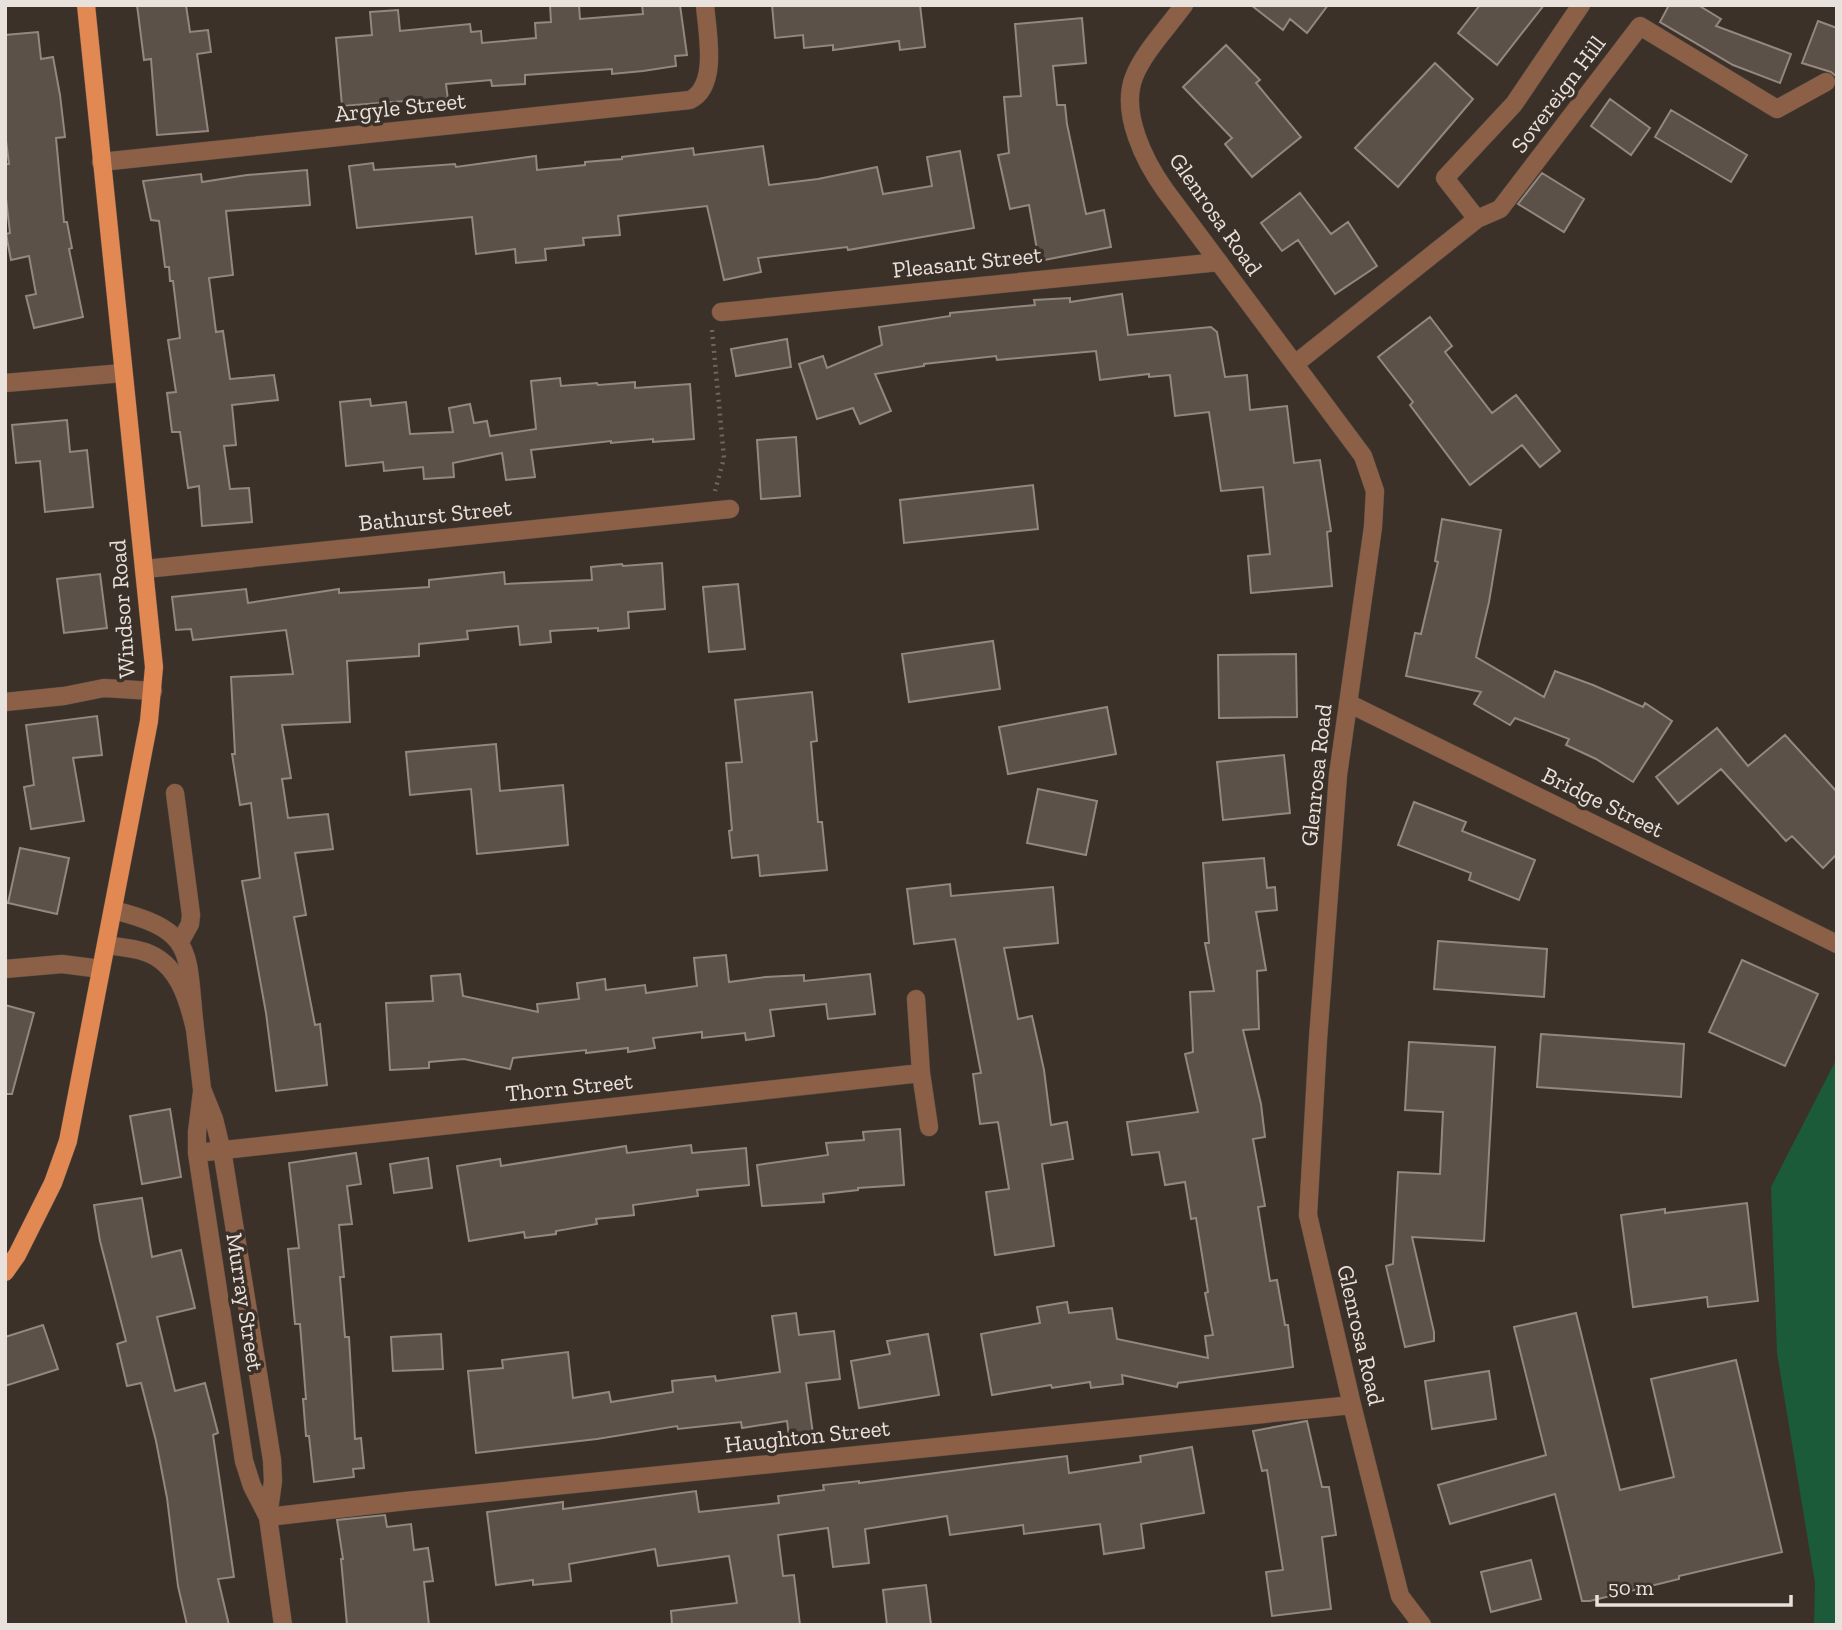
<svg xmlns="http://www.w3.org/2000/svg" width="1842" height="1630" viewBox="0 0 1842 1630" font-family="'Zilla Slab',serif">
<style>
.green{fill:#1b5b39}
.building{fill:#5c5149;stroke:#93877e;stroke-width:2}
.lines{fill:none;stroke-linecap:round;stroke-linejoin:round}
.minor-casing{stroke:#574d46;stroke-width:19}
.major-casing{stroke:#574d46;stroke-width:19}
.path{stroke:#6f665f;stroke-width:4.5;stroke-dasharray:2 5;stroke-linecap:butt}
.minor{stroke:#8c6047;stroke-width:18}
.major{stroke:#e28953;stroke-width:18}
.labels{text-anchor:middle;stroke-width:7;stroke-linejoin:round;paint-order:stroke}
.street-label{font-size:23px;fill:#e8e1dc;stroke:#3b3129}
</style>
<rect width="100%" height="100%" fill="#3b3129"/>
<path class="green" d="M1837,1058V1625H1814L1815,1583L1777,1353L1771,1187Z"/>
<path class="building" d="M137,5H186L190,32L208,30L211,52L197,54L208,131L157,135L151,59L144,60Z
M550,5H579L580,19L643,14L642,5H680L687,55L675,56L676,66L643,71L612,74V69L525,75V84L492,86L491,80L446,84L448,100L418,104L417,100L342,106L336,38L372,35L370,12L398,10L400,31L470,24L471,32L481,31L482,43L536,38L535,23L551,22Z
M772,5H920L925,47L900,50L899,41L833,50V45L804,48L803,35L775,38Z
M1251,5H1328L1307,33L1290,19L1283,30Z
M1480,5H1544L1497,65L1458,33Z
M1669,5H1698L1721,19L1716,26L1791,54L1780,83L1733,65L1660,22Z
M1082,18L1086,63L1053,66L1057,105H1065L1067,124L1086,214L1104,210L1111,247L1039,261L1029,205L1010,209L998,155L1009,153L1004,97L1021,96L1015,24Z
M1818,21L1837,28V77L1831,72L1802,63Z
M38,32L41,59L53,57L60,95L65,137L56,138L64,222H67L72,248L69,249L83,317L34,328L26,296L36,294L29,256L11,260L6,234L10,233L5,190V164H9L5,133V35Z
M1226,45L1260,80L1256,83L1301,137L1252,177L1225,144L1232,138L1183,87Z
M1435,63L1473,99L1398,187L1355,148Z
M1610,99L1650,128L1631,155L1591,126Z
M1671,110L1747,155L1731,182L1655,137Z
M763,146L769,185L818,179L877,167L883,194L932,186L927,157L960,151L974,228L848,250L847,247L758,258L761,272L724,280L707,206L618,216L620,235L583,238L584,245L545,249L546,260L516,263L515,249L476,254L472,217L357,228L349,166L373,163L374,170L455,164L456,167L536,156L537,170L585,165V162L622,159V157L693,148L694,155Z
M307,170L310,205L226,211L233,275L209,278L216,332L223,331L230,379L274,375L278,400L232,405L236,445L224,446L230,489L249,488L252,522L202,526L199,486L188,488L180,432H172L167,393L176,392L168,340L180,338L173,281H170L169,267H165L159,221L151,220L143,181L201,174L202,182L247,175Z
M1542,173L1584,199L1564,232L1518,204Z
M1300,193L1331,234L1348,222L1377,266L1335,294L1298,240L1282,251L1261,223Z
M1122,294L1128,335L1211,327L1217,332L1225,377L1247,375L1250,410L1287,406L1294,463L1320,460L1331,531L1327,532L1332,586L1251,593L1248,556L1270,554L1263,487L1221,491L1209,412L1175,416L1170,375L1149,377V374L1100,380L1096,351L997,360L996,356L924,364V366L875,374L891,411L860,424L853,408L817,419L799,364L823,356L827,368L882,345L879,327L950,316V313L1035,305L1034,300L1070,298V302Z
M1430,317L1452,346L1445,352L1492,413L1516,395L1560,451L1540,467L1522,445L1470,485L1410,405L1413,402L1378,357Z
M787,339L791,367L736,376L731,349Z
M560,378L561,386L597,383L598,385L635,382V388L690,384L694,439L653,442V439L611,443V441L531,450L535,477L506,480L502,453L453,463L454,477L424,479L423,467L384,471L383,462L346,466L340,402L370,399L371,406L406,402L410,434L453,432L449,408L470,404L474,423L487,421L490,436L536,429L531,381Z
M67,420L70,452L87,450L93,507L45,512L40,461L16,463L12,425Z
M796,437L800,496L761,499L757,440Z
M1033,485L1038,529L904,543L900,500Z
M1442,519L1501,530L1489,602L1476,657L1544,697L1555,671L1593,685L1643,707L1645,703L1672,721L1633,782L1596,759L1566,745L1569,739L1515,718L1510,725L1474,704L1481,692L1406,676L1415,633L1421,634L1438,562L1435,561Z
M662,563L665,609L628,612L629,628L598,631V628L550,631L551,642L520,645L518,626L467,631L468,639L419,644V656L347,661L350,722L282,725L291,778L282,779L288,818L328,814L333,849L295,853L306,915L294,917L315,1025L320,1024L327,1085L276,1091L266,1013L242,881L260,878L251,803L240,805L232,754H235L231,677L293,674L286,630L193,640L191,629L176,630L172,597L246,589L248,603L339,589V593L429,587V580L504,572L505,584L592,580L591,567L622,564L623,566Z
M100,574L107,628L64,633L57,579Z
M738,584L745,649L709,652L703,587Z
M993,641L1000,689L909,702L902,654Z
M1296,654L1297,717L1219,718L1218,655Z
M812,692L817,741L811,742L818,822H822L827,870L760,876L758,855L732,858L729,831L732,830L726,763L742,762L735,700Z
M1107,707L1116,754L1008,774L999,727Z
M97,716L102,755L73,758L84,821L31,829L24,787L34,785L26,725Z
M1717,728L1748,766L1785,735L1837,792V854L1823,868L1792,836L1786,841L1721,769L1678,804L1656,777Z
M496,744L500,791L563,785L568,845L477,854L471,789L410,795L406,752Z
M1284,755L1290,813L1223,820L1217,762Z
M1038,789L1097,801L1086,855L1027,843Z
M1414,802L1466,822L1462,831L1535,860L1519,900L1469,880L1471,873L1398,845Z
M20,848L69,858L57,914L8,903Z
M1264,858L1267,888L1275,887L1277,910L1256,912L1266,970L1257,971L1259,1029L1243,1030L1261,1104L1265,1137L1253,1139L1265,1206L1258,1207L1270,1281L1277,1280L1285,1325H1288L1293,1367L1178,1383L1177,1387L1122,1375L1123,1384L1091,1388L1090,1382L1052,1388L1051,1385L992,1395L981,1334L1040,1323L1037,1307L1067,1302L1069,1313L1112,1308L1117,1339L1208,1358L1205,1336L1213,1335L1205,1293L1208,1292L1196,1218L1191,1219L1185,1182L1165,1185L1159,1152L1132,1155L1127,1122L1198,1112L1185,1054L1193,1052L1190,992L1214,991L1205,943H1209L1203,863Z
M950,884L951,896L1053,887L1058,943L1004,948L1018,1019L1032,1016L1044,1070L1051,1125L1067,1122L1073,1159L1042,1164L1054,1246L995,1255L986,1192L1009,1189L998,1122L980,1124L973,1074L981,1073L955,939L914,944L907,889Z
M1438,941L1547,949L1544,997L1434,989Z
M726,955L729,982L765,977L804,975V981L870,974L875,1014L828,1019L826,1004L770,1010L774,1036L746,1040L745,1033L702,1038V1032L653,1038L655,1048L628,1052V1048L586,1053V1050L513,1058L510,1069L464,1059L429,1062V1068L390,1070L386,1003L433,1001L431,976L460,974L463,996L538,1012L537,1004L579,999L577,983L605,979L606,990L645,985L646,993L697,986L694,958Z
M1742,960L1818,994L1785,1066L1709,1032Z
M5,1005L34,1013L12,1094H5Z
M1541,1034L1684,1044L1681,1097L1537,1087Z
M1409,1042L1495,1047L1484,1241L1412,1237L1434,1332V1341L1405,1347L1386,1266L1393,1264L1398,1172L1440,1174L1443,1112L1405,1110Z
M170,1109L181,1177L142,1184L130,1116Z
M900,1129L904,1185L858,1188V1190L823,1194L824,1202L762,1206L757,1165L828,1155L826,1143L864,1140L863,1132Z
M691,1145L692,1153L746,1148L749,1185L697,1190L698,1196L633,1205L634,1215L596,1219L597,1224L556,1231V1234L525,1238L524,1232L469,1241L457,1166L500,1159L501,1166L626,1146L627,1153Z
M356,1153L361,1184L347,1186L352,1224L339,1225L344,1277H340L345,1337H349L355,1439L361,1438L364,1468L353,1469L354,1477L314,1482L309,1436H306L303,1399H306L300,1324H295L288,1249L299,1248L289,1163Z
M428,1158L432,1188L394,1193L390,1164Z
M142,1198L152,1257L181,1250L195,1308L157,1317L175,1391L205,1383L218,1433L213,1435L234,1577L218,1579L229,1625H187L178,1586L167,1498L156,1441L141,1383L127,1386L117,1344L126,1341L100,1241L94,1205Z
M1747,1203L1758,1301L1708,1307L1707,1297L1633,1307L1621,1215L1665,1209V1213Z
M796,1313L799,1335L834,1331L840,1379L806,1383L813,1434L789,1437L787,1421L742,1428L741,1422L678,1429L677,1426L597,1439L476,1453L468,1371L503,1368L502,1360L568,1352L573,1398L609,1392L611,1402L673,1392L672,1381L715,1376L716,1381L780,1372L772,1316Z
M1576,1313L1620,1490L1674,1477L1651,1379L1736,1360L1782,1552L1679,1576V1579L1590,1601H1582L1555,1494L1450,1524L1438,1485L1546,1455L1514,1327Z
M43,1325L58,1369L5,1386V1337Z
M441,1334L443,1369L393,1371L391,1337Z
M928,1334L939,1395L859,1408L851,1361L890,1354L887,1341Z
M1489,1371L1496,1419L1432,1429L1425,1381Z
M1307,1421L1322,1487H1329L1336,1535L1322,1537L1331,1609L1272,1616L1266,1572L1283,1570L1267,1470L1262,1471L1253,1431Z
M1192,1447L1204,1513L1141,1524L1144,1548L1104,1554L1100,1524L1024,1534L1023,1525L950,1535L947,1516L865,1529L869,1563L833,1567L828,1528L778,1535L783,1576L794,1575L800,1625H672L671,1611L737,1603L729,1556L658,1566L655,1549L569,1564L571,1581L533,1585V1580L496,1585L487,1512L563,1502V1509L696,1491L699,1512L779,1503L778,1496L824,1490L823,1485L859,1481V1483L1067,1456L1069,1473L1141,1462L1140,1456Z
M385,1515L387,1527L411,1524L414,1550L428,1548L433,1581L424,1582L429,1625H347L341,1559H343L337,1520Z
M1531,1560L1541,1599L1491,1612L1481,1572Z
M926,1585L931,1625H887L883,1590Z"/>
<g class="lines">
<defs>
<path id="minor" d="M1184,5C1168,27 1143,53 1134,77C1120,113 1145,162 1165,190L1363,456L1375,491L1373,527L1338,775L1318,1039L1308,1215L1352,1405L1400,1596L1422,1625
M101,162L690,100C719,86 707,32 705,5
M1477,219L1445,178L1514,104L1581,5
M721,312L1219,262
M1295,364L1477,219L1500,209L1640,26L1777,109L1826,82
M5,383L123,373
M145,569L730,509
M5,702L64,696L104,688L153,691
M1348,703L1837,944
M175,793L191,915L190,924L180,942
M106,945C119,947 133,948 145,952C178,963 188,999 195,1029C186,952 198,931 113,910
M5,969L62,964L101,969
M916,999L921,1073L929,1127
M195,1029L202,1089L214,1119L223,1156L272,1460L273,1481L268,1517L283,1625
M202,1092L197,1132V1153L244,1461L252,1486L268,1517
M197,1153L921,1073
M268,1517L406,1501L1352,1405"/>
<path id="major" d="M5,1272L17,1255L53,1183L68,1141L149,721L154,667L86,5"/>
</defs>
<use href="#minor" class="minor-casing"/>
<use href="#major" class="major-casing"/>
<path class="path" d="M712,330L724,458L715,491"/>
<use href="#minor" class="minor"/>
<use href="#major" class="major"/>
</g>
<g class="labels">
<g class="street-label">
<text transform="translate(1558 94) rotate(-53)" y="8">Sovereign Hill</text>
<text transform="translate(400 107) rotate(-6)" y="8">Argyle Street</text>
<text transform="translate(1216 214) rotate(55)" y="8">Glenrosa Road</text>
<text transform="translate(967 262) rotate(-6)" y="8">Pleasant Street</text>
<text transform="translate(435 515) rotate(-6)" y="8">Bathurst Street</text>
<text transform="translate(122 609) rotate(-94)" y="8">Windsor Road</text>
<text transform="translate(1316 775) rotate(-84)" y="8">Glenrosa Road</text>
<text transform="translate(1603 802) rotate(26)" y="8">Bridge Street</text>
<text transform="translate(569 1087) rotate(-6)" y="8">Thorn Street</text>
<text transform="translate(245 1302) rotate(81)" y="8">Murray Street</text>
<text transform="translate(1361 1335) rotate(77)" y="8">Glenrosa Road</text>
<text transform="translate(807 1436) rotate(-6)" y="8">Haughton Street</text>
</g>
</g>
<rect width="1842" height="1630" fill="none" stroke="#e8e1dc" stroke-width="14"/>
<path d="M1597 1595v10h194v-10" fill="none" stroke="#e8e1dc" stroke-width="3.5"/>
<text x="1608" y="1595" font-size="21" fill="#e8e1dc" stroke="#3b3129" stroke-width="5" paint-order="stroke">50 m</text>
</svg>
